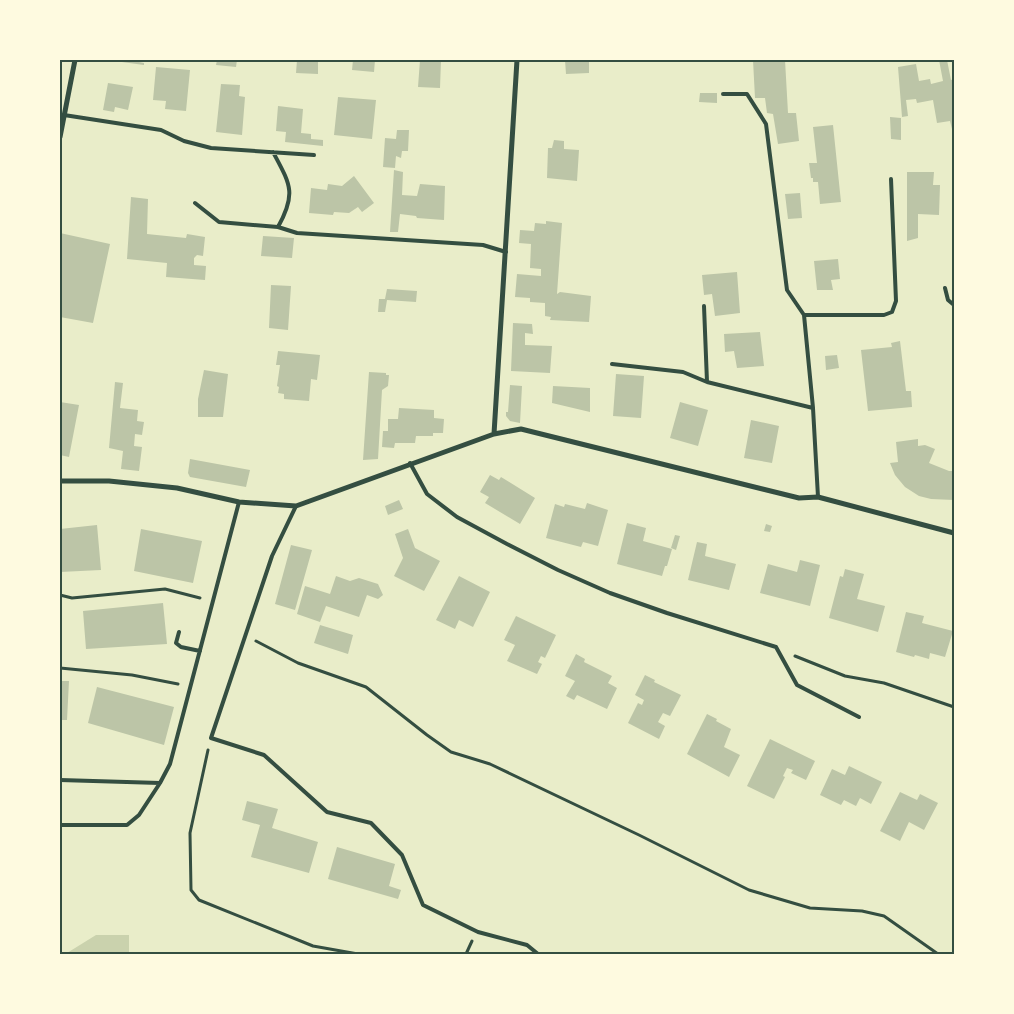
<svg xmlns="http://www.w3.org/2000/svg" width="1014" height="1014" viewBox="0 0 1014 1014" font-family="Mulish,sans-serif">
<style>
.green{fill:#cad2ad}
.building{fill:#bcc5a7}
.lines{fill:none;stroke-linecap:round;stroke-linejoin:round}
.path{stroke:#344e41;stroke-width:3}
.service{stroke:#344e41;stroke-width:4}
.minor{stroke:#344e41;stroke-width:5}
.neatline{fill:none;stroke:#344e41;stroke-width:2}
</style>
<rect width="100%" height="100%" fill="#e9edc9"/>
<path class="green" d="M96,935H129V954H60V953H67Z"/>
<path class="building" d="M107,60H129L144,63V65Z
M217,60H237L236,67L216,65Z
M297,60H318V74L296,73Z
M353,60H375L374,72L352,70Z
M420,60H441L440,88L418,87Z
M565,60H589V73L566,74Z
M753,60H785L788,113H796L799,141L778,144L773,114L767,113L765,98H755Z
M939,60H947L951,80L954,79V137L950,121L937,123L933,100L917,103L916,99L906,100L908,116L902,117L898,67L916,64L919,81L930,79L931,84L943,81Z
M156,67L190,70L186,111L165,109L166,101L153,100Z
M108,83L133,87L128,110L115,107L114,112L103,110Z
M221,84L240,85L239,96L245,97L242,135L216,132Z
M700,93H717V103L699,102Z
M338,97L376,100L372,139L334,135Z
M278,106L303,109L301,133L311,134V139L323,140V146L285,142L286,132L276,131Z
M890,117L901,118V140L891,139Z
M833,125L841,202L820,204L818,182H813V178H811L809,163H817L813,127Z
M397,130H409L408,151H402L401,158L396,156L395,168L383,167L385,138L396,139Z
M554,140L564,141V149L579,150L577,181L547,178L548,148H552Z
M394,170L403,172L402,195L417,196L420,184L445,186L444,220L417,218L416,216L400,214L398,232H390Z
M907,172H934L933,185H940L939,215L918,214V238L907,241Z
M354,176L374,203L362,212L358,207L349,213L334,212L333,215L309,213L311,188L327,190L328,184L342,186Z
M800,193L802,218L788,219L785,194Z
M131,197L148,199L147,234L186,238L187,234L205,237L203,256L197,255L194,258V265L206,266L205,280L166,277L167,263L127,259Z
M546,221L562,223L557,294L560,292L591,296L589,322L550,320L551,317L545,316V303L530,302V298L515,297L517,274L541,276V269L530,268L531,244L519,243L520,230L534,231L535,223L546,224Z
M60,233L110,244L93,323L60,317Z
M263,236L294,238L292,258L261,256Z
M838,259L840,279L831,280L833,290H817L814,261Z
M737,272L740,313L715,316L712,294L704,295L702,275Z
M271,285L291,286L288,330L269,328Z
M387,289L417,291L416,302L387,300L385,312H378L379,299H385Z
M513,323L532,324L533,334L525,333V345L552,346L550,373L511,371Z
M760,332L764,366L737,368L734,351L725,352L724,334Z
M900,341L906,391H911L912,407L868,411L861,350L892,347L891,343Z
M278,351L320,355L317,380L311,379L309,401L284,399V394L278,393L279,387L277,386L280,365H276Z
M837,355L839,368L826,370L825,356Z
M204,370L228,374L223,417H198V399Z
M369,372L386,373V375H389L388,386L382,390L378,459L363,460Z
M616,374L644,376L641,418L613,416Z
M115,382L123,383L120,408L138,410L137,421L144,422L142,435L135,434L134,446L142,447L139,471L121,469L123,451L109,448Z
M510,385L522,386L520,423L510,421L506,416V412H508Z
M553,386L590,388V412L552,403Z
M60,402L79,405L69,457L60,455Z
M680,402L708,410L698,446L670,438Z
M399,408L434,410V418L444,419L443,433H433V436H416L415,443H395L394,448L382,447L383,431H388V419H398Z
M751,420L779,426L772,463L744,458Z
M918,439V446L925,445L935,449L929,463L949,471H954V500L931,499L919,496L905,487L895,475L890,463L898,462L896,442Z
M190,459L250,470L246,487L190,477L188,473Z
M490,475L499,480L501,477L535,498L520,524L485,503L489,497L480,492Z
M399,500L403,509L388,515L385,506Z
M587,503L608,510L598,546L583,542L581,547L546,538L555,504L564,507L565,504L585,509Z
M627,523L646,528L643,541L672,549L667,566H665L662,576L617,564Z
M766,524L772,526L770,532L764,531Z
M97,525L101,570L60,572V529Z
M141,529L202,541L193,583L134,571Z
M408,529L415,548L440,561L424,591L394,576L403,558L395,534Z
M675,535L680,536L676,550L671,548Z
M697,542L707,544L705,556L736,564L729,590L688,580Z
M291,545L312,550L295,610L275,604Z
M800,560L820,565L810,606L760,593L768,564L797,572Z
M845,569L864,574L857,599L885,606L878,632L829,618L840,576L843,577Z
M336,576L350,581L359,578L378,584L383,595L378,599L367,595L359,617L326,606L320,622L297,614L305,586L330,594Z
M459,576L490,592L473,627L459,620L455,629L436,620Z
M163,603L167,644L86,649L83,611Z
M906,612L924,616L922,623L953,631L945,657L930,653L929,659L915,655L914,657L896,652Z
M516,616L556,635L545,658L541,656L538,662L542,664L537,674L507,661L515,645L504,640Z
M320,625L353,635L348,654L314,643Z
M576,654L585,659L584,662L612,676L608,683L617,688L607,709L577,695L574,700L566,696L575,681L565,676Z
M645,675L655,680L654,682L681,695L670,716L663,713L658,722L665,726L659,739L628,723L638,703L642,705L644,700L635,695Z
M60,681H69L67,720H60Z
M97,687L174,707L164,745L88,723Z
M707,714L717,719L716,721L731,729L724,747L740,755L729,777L687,754Z
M770,739L815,761L806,780L791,773L793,770L787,768L783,776L785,777L774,799L747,786Z
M849,766L882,782L871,804L860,798L856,806L844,800L841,805L820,795L832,769L845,775Z
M900,792L917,800L920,794L938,803L924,830L909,822L900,841L880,831Z
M247,801L278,809L272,828L318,842L309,873L251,857L260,825L242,820Z
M337,847L395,864L389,886L401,890L398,899L328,879Z"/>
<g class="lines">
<path class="path" d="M60,595L72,598L165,589L200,598
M256,641L298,663L366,687L427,735L451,752L490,764L639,835L749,890L810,908L862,911L884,916L938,954
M795,656L845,676L884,683L954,707
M60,668L132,675L178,684
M208,750L190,833L191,890L199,900L313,946L358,954
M466,954L472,941"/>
<path class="service" d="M723,94H747L766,124L787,290L804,315L813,408L818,497
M64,115L161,130L184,141L211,148L314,155
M273,152C290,184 297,193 278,227
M195,203L219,222L278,227L297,233L483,245L506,252
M945,288L948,300L954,305
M704,306L707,382
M804,315H884L892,312L896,301L891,179
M612,364L683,372L707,382L813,408
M410,463L427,494L457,517L507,544L558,570L610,593L667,613L776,647L797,685L859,717
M296,506L272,556L211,738L264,755L327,812L371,823L402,855L423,905L478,932L527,945L538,954
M179,632L176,643L181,647L200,651
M60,780L160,783L170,764L239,502
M60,825H127L139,815L160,783"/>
<path class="minor" d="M60,137L75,60
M494,434L517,60
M60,481H109L177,488L239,502L296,506L494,434L521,429L799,498L818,497L954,533"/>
</g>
<rect width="1014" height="1014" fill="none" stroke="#fefae0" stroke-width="122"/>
<rect x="61" y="61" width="892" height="892" class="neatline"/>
</svg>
